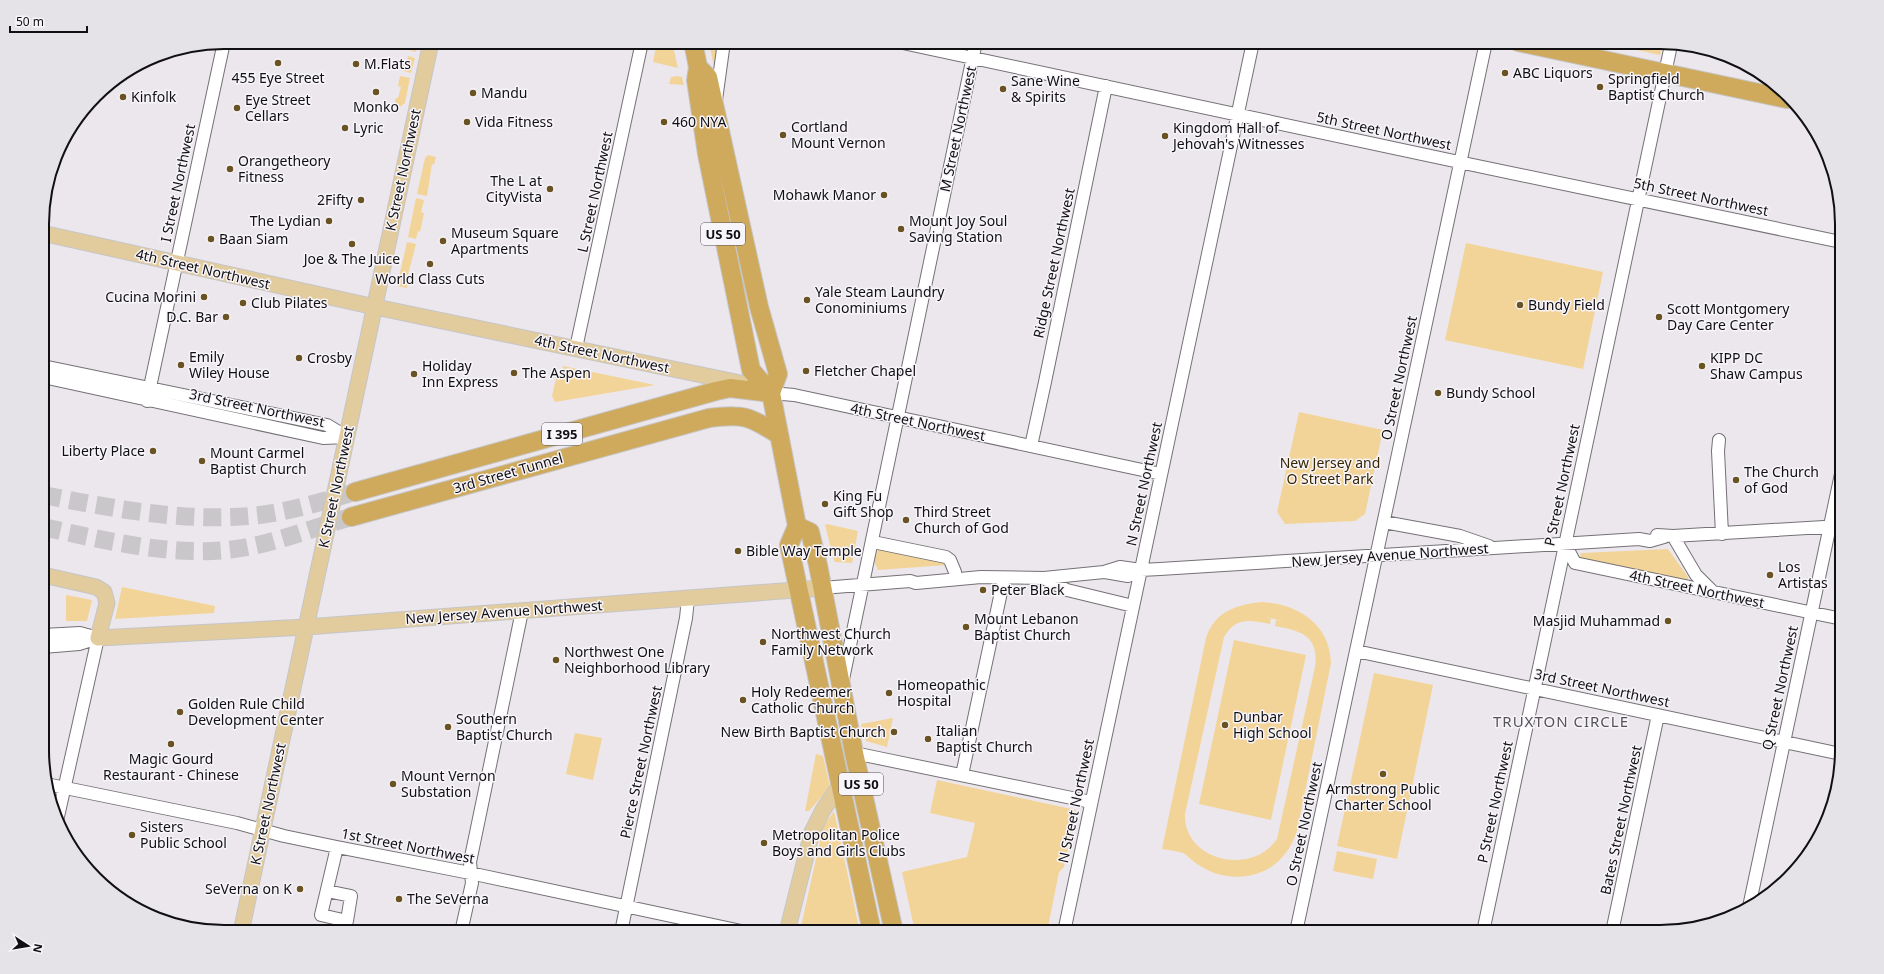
<svg xmlns="http://www.w3.org/2000/svg" width="1884" height="974" viewBox="0 0 1884 974" font-family="'Noto Sans',sans-serif">
<style>
.green{fill:#f3d498;fill-rule:evenodd}
.lines{fill:none;stroke-linecap:round;stroke-linejoin:round}
.highway-tunnel{stroke:#cac7cb;stroke-width:18;stroke-dasharray:18 9;stroke-linecap:butt}
.minor-casing{stroke:#757176;stroke-width:14}
.major-casing{stroke:#c6c5c6;stroke-width:17}
.highway-casing{stroke:#c6c5c6;stroke-width:20}
.minor{stroke:#fff;stroke-width:12}
.major{stroke:#e2cc9e;stroke-width:15}
.highway{stroke:#cfaa5d;stroke-width:18}
.major-bridge-casing{stroke:#c6c5c6;stroke-width:17;stroke-linecap:butt}
.major-bridge{stroke:#e2cc9e;stroke-width:15}
.poi-dot{fill:#6a5323;stroke:#f8f5fa;stroke-width:1.5}
.labels{text-anchor:middle;stroke-width:3;stroke-linejoin:round;paint-order:stroke}
.shield{fill:#f8f5fa;stroke:#565457;stroke-width:1}
.shield-label{font-size:13px;font-weight:bold;fill:#100f11}
.poi-label{font-size:14px;fill:#100f11;stroke:#f8f5fa;text-anchor:start}
.street-label{font-size:14px;fill:#100f11;stroke:#f8f5fa}
.park-label{font-size:14px;fill:#372700;stroke:#f8f5fa}
.neighbourhood-label{font-size:15px;letter-spacing:1px;fill:#575458;stroke:#f8f5fa}
.rim{fill:none;stroke:#100f11;stroke-width:2}
</style>
<rect width="100%" height="100%" fill="#ebe7ec"/>
<path class="green" d="M408,42H418L416,52L409,50L410,43Z
M657,42H672L678,68L653,62Z
M709,42H720L716,77Z
M1600,42H1660L1663,43L1660,55Z
M408,56L415,58L411,73L401,70L403,64L406,65Z
M400,76L410,78L405,103L400,107L394,105L396,98H398L401,87L398,86Z
M677,76L682,77L684,85L669,84L671,77Z
M428,155L436,157L434,165L432,164L427,196L417,194L425,158Z
M416,198L424,200L421,212L424,213L420,232L418,231L416,239L408,237Z
M407,242L416,244L407,278L409,279L407,288L397,286Z
M1466,243L1603,272L1583,369L1445,340Z
M563,366L655,385L555,402L552,396L557,374H562Z
M1299,412L1383,430L1365,514L1355,521L1285,524L1277,512Z
M827,524L858,531L852,563L835,562L834,560L825,525Z
M878,549L946,561L947,565L878,570L874,561Z
M1668,549L1688,577V581L1580,558L1581,553Z
M122,587L215,606L214,613L115,619Z
M66,595L92,600L87,621H66Z
M1262,602C1298,604 1330,624 1331,663L1297,831C1285,868 1252,885 1214,873C1207,870 1199,866 1193,861C1190,859 1187,855 1183,853C1177,851 1169,850 1162,849L1206,638C1215,611 1236,605 1262,602ZM1266,617L1286,622L1276,620L1275,626C1301,631 1319,635 1315,667L1277,839C1251,877 1183,860 1185,814L1224,637C1236,617 1249,620 1270,624L1271,619Z
M1234,640L1306,655L1271,820L1199,804Z
M1374,673L1433,685L1397,859L1337,846Z
M893,718L887,747L866,741L861,724Z
M575,733L602,738L593,780L566,774Z
M816,754L823,756L830,787L809,811H805Z
M937,780L1076,810L1064,867L1059,872L1047,932H915L902,872L967,857L975,823L930,813Z
M834,811L860,932L800,931L823,827Z
M1337,851L1377,859L1373,879L1333,871Z"/>
<g class="lines">
<path class="highway-tunnel" d="M43,495C115,509 187,523 260,515C292,511 324,501 355,492
M43,527C98,539 155,553 212,551C259,550 306,530 351,517"/>
<defs>
<path id="minor" d="M898,42L1473,165L1841,242
M716,100L724,42
M576,348L642,42
M43,366L327,425L347,437
M43,377L323,438L347,437
M771,393L794,395L1161,474
M147,401L224,42
M1719,440L1718,451L1722,534
M1031,446L1045,382L1106,86
M1384,522L1460,536L1489,546
M1657,535L1673,536L1841,526
M1673,536L1696,575L1712,591
M873,542L946,557L950,560L955,572
M1565,544L1575,563L1842,619
M1105,572L1128,576L1141,570
M1043,578L1067,590L1133,606
M822,588L910,581L916,583L981,577L1044,578L1104,572L1120,567L1141,570L1160,569L1639,539L1650,541L1664,537
M43,635L80,633L98,638
M43,647L79,644L98,638
M1356,651L1841,754
M843,679L976,42
M854,753L1091,802
M962,775L1004,578
M46,784L237,823L284,836L337,847L470,873L746,932
M57,821L98,638
M327,891L351,896L347,921L321,915L337,847
M1749,907L1841,474
M461,932L472,883L470,862L522,611
M621,932L686,618L688,599
M1064,932L1253,42
M1296,932L1486,42
M1483,932L1671,45
M1612,932L1658,715"/>
<path id="major" d="M42,233L366,305L745,384
M341,464L431,42
M43,575L96,587L104,592L107,603L98,638L306,627L822,588
M241,932L314,590
M787,932L812,832L823,810L840,785"/>
<path id="highway" d="M693,42L698,67L696,80L707,154L751,370L771,393L797,526L789,545L872,932
M1518,42L1787,99
M698,67L708,77L759,307L778,374L771,393
M355,492L716,391L730,388L771,393
M351,517L709,418C743,413 751,417 779,435
M797,526L810,532L818,565L854,753L894,932"/>
</defs>
<use href="#minor" class="minor-casing"/>
<use href="#major" class="major-casing"/>
<use href="#highway" class="highway-casing"/>
<use href="#minor" class="minor"/>
<use href="#major" class="major"/>
<use href="#highway" class="highway"/>
<defs>
<path id="major-bridge" d="M314,590L341,464"/>
</defs>
<use href="#major-bridge" class="major-bridge-casing"/>
<use href="#major-bridge" class="major-bridge"/>
</g>
<g class="poi-dot">
<circle cx="278" cy="63" r="4"/>
<circle cx="356" cy="64" r="4"/>
<circle cx="1505" cy="73" r="4"/>
<circle cx="1600" cy="87" r="4"/>
<circle cx="1003" cy="89" r="4"/>
<circle cx="376" cy="92" r="4"/>
<circle cx="473" cy="93" r="4"/>
<circle cx="123" cy="97" r="4"/>
<circle cx="237" cy="108" r="4"/>
<circle cx="467" cy="122" r="4"/>
<circle cx="664" cy="122" r="4"/>
<circle cx="345" cy="128" r="4"/>
<circle cx="783" cy="135" r="4"/>
<circle cx="1165" cy="136" r="4"/>
<circle cx="230" cy="169" r="4"/>
<circle cx="550" cy="189" r="4"/>
<circle cx="884" cy="195" r="4"/>
<circle cx="361" cy="200" r="4"/>
<circle cx="329" cy="221" r="4"/>
<circle cx="901" cy="229" r="4"/>
<circle cx="211" cy="239" r="4"/>
<circle cx="443" cy="241" r="4"/>
<circle cx="352" cy="244" r="4"/>
<circle cx="430" cy="264" r="4"/>
<circle cx="204" cy="297" r="4"/>
<circle cx="807" cy="300" r="4"/>
<circle cx="243" cy="303" r="4"/>
<circle cx="1520" cy="305" r="4"/>
<circle cx="226" cy="317" r="4"/>
<circle cx="1659" cy="317" r="4"/>
<circle cx="299" cy="358" r="4"/>
<circle cx="181" cy="365" r="4"/>
<circle cx="1702" cy="366" r="4"/>
<circle cx="806" cy="371" r="4"/>
<circle cx="514" cy="373" r="4"/>
<circle cx="414" cy="374" r="4"/>
<circle cx="1438" cy="393" r="4"/>
<circle cx="153" cy="451" r="4"/>
<circle cx="202" cy="461" r="4"/>
<circle cx="1736" cy="480" r="4"/>
<circle cx="825" cy="504" r="4"/>
<circle cx="906" cy="520" r="4"/>
<circle cx="738" cy="551" r="4"/>
<circle cx="1770" cy="575" r="4"/>
<circle cx="983" cy="590" r="4"/>
<circle cx="1668" cy="621" r="4"/>
<circle cx="966" cy="627" r="4"/>
<circle cx="763" cy="642" r="4"/>
<circle cx="556" cy="660" r="4"/>
<circle cx="889" cy="693" r="4"/>
<circle cx="743" cy="700" r="4"/>
<circle cx="180" cy="712" r="4"/>
<circle cx="1225" cy="725" r="4"/>
<circle cx="448" cy="727" r="4"/>
<circle cx="894" cy="732" r="4"/>
<circle cx="928" cy="739" r="4"/>
<circle cx="171" cy="744" r="4"/>
<circle cx="1383" cy="774" r="4"/>
<circle cx="393" cy="784" r="4"/>
<circle cx="132" cy="835" r="4"/>
<circle cx="764" cy="843" r="4"/>
<circle cx="300" cy="889" r="4"/>
<circle cx="399" cy="899" r="4"/>
</g>
<g class="labels">
<g class="shield">
<rect x="701" y="223" width="44" height="22" rx="3"/>
<rect x="542" y="423" width="40" height="22" rx="3"/>
<rect x="839" y="773" width="44" height="22" rx="3"/>
</g>
<g class="shield-label">
<text x="723" y="239">US 50</text>
<text x="562" y="439">I 395</text>
<text x="861" y="789">US 50</text>
</g>
<g class="poi-label">
<text x="364" y="69">M.Flats</text>
<text x="1513" y="78">ABC Liquors</text>
<text x="278" y="83" text-anchor="middle">455 Eye Street</text>
<text x="1608" y="84">Springfield<tspan x="1608" dy="16">Baptist Church</tspan></text>
<text x="1011" y="86">Sane Wine<tspan x="1011" dy="16">&amp; Spirits</tspan></text>
<text x="481" y="98">Mandu</text>
<text x="131" y="102">Kinfolk</text>
<text x="245" y="105">Eye Street<tspan x="245" dy="16">Cellars</tspan></text>
<text x="376" y="112" text-anchor="middle">Monko</text>
<text x="475" y="127">Vida Fitness</text>
<text x="672" y="127">460 NYA</text>
<text x="791" y="132">Cortland<tspan x="791" dy="16">Mount Vernon</tspan></text>
<text x="353" y="133">Lyric</text>
<text x="1173" y="133">Kingdom Hall of<tspan x="1173" dy="16">Jehovah's Witnesses</tspan></text>
<text x="238" y="166">Orangetheory<tspan x="238" dy="16">Fitness</tspan></text>
<text x="542" y="186" text-anchor="end">The L at<tspan x="542" dy="16">CityVista</tspan></text>
<text x="876" y="200" text-anchor="end">Mohawk Manor</text>
<text x="353" y="205" text-anchor="end">2Fifty</text>
<text x="321" y="226" text-anchor="end">The Lydian</text>
<text x="909" y="226">Mount Joy Soul<tspan x="909" dy="16">Saving Station</tspan></text>
<text x="451" y="238">Museum Square<tspan x="451" dy="16">Apartments</tspan></text>
<text x="219" y="244">Baan Siam</text>
<text x="352" y="264" text-anchor="middle">Joe &amp; The Juice</text>
<text x="430" y="284" text-anchor="middle">World Class Cuts</text>
<text x="815" y="297">Yale Steam Laundry<tspan x="815" dy="16">Conominiums</tspan></text>
<text x="196" y="302" text-anchor="end">Cucina Morini</text>
<text x="251" y="308">Club Pilates</text>
<text x="1528" y="310">Bundy Field</text>
<text x="1667" y="314">Scott Montgomery<tspan x="1667" dy="16">Day Care Center</tspan></text>
<text x="218" y="322" text-anchor="end">D.C. Bar</text>
<text x="189" y="362">Emily<tspan x="189" dy="16">Wiley House</tspan></text>
<text x="307" y="363">Crosby</text>
<text x="1710" y="363">KIPP DC<tspan x="1710" dy="16">Shaw Campus</tspan></text>
<text x="422" y="371">Holiday<tspan x="422" dy="16">Inn Express</tspan></text>
<text x="814" y="376">Fletcher Chapel</text>
<text x="522" y="378">The Aspen</text>
<text x="1446" y="398">Bundy School</text>
<text x="145" y="456" text-anchor="end">Liberty Place</text>
<text x="210" y="458">Mount Carmel<tspan x="210" dy="16">Baptist Church</tspan></text>
<text x="1744" y="477">The Church<tspan x="1744" dy="16">of God</tspan></text>
<text x="833" y="501">King Fu<tspan x="833" dy="16">Gift Shop</tspan></text>
<text x="914" y="517">Third Street<tspan x="914" dy="16">Church of God</tspan></text>
<text x="746" y="556">Bible Way Temple</text>
<text x="1778" y="572">Los<tspan x="1778" dy="16">Artistas</tspan></text>
<text x="991" y="595">Peter Black</text>
<text x="974" y="624">Mount Lebanon<tspan x="974" dy="16">Baptist Church</tspan></text>
<text x="1660" y="626" text-anchor="end">Masjid Muhammad</text>
<text x="771" y="639">Northwest Church<tspan x="771" dy="16">Family Network</tspan></text>
<text x="564" y="657">Northwest One<tspan x="564" dy="16">Neighborhood Library</tspan></text>
<text x="897" y="690">Homeopathic<tspan x="897" dy="16">Hospital</tspan></text>
<text x="751" y="697">Holy Redeemer<tspan x="751" dy="16">Catholic Church</tspan></text>
<text x="188" y="709">Golden Rule Child<tspan x="188" dy="16">Development Center</tspan></text>
<text x="1233" y="722">Dunbar<tspan x="1233" dy="16">High School</tspan></text>
<text x="456" y="724">Southern<tspan x="456" dy="16">Baptist Church</tspan></text>
<text x="936" y="736">Italian<tspan x="936" dy="16">Baptist Church</tspan></text>
<text x="886" y="737" text-anchor="end">New Birth Baptist Church</text>
<text x="171" y="764" text-anchor="middle">Magic Gourd<tspan x="171" dy="16">Restaurant - Chinese</tspan></text>
<text x="401" y="781">Mount Vernon<tspan x="401" dy="16">Substation</tspan></text>
<text x="1383" y="794" text-anchor="middle">Armstrong Public<tspan x="1383" dy="16">Charter School</tspan></text>
<text x="140" y="832">Sisters<tspan x="140" dy="16">Public School</tspan></text>
<text x="772" y="840">Metropolitan Police<tspan x="772" dy="16">Boys and Girls Clubs</tspan></text>
<text x="292" y="894" text-anchor="end">SeVerna on K</text>
<text x="407" y="904">The SeVerna</text>
</g>
<g class="street-label">
<text transform="translate(958 129) rotate(-78)" y="5">M Street Northwest</text>
<text transform="translate(1384 131) rotate(12)" y="5">5th Street Northwest</text>
<text transform="translate(403 170) rotate(-78)" y="5">K Street Northwest</text>
<text transform="translate(178 183) rotate(-78)" y="5">I Street Northwest</text>
<text transform="translate(595 192) rotate(-78)" y="5">L Street Northwest</text>
<text transform="translate(1701 197) rotate(12)" y="5">5th Street Northwest</text>
<text transform="translate(1054 263) rotate(-78)" y="5">Ridge Street Northwest</text>
<text transform="translate(203 269) rotate(13)" y="5">4th Street Northwest</text>
<text transform="translate(602 354) rotate(12)" y="5">4th Street Northwest</text>
<text transform="translate(1399 378) rotate(-78)" y="5">O Street Northwest</text>
<text transform="translate(257 408) rotate(12)" y="5">3rd Street Northwest</text>
<text transform="translate(918 422) rotate(12)" y="5">4th Street Northwest</text>
<text transform="translate(508 473) rotate(-16)" y="5">3rd Street Tunnel</text>
<text transform="translate(1144 484) rotate(-78)" y="5">N Street Northwest</text>
<text transform="translate(1562 485) rotate(-78)" y="5">P Street Northwest</text>
<text transform="translate(336 487) rotate(-78)" y="5">K Street Northwest</text>
<text transform="translate(1390 555) rotate(-4)" y="5">New Jersey Avenue Northwest</text>
<text transform="translate(1697 589) rotate(12)" y="5">4th Street Northwest</text>
<text transform="translate(504 612) rotate(-4)" y="5">New Jersey Avenue Northwest</text>
<text transform="translate(1602 688) rotate(12)" y="5">3rd Street Northwest</text>
<text transform="translate(1780 688) rotate(-78)" y="5">Q Street Northwest</text>
<text transform="translate(641 762) rotate(-78)" y="5">Pierce Street Northwest</text>
<text transform="translate(1076 801) rotate(-78)" y="5">N Street Northwest</text>
<text transform="translate(1495 802) rotate(-78)" y="5">P Street Northwest</text>
<text transform="translate(268 804) rotate(-78)" y="5">K Street Northwest</text>
<text transform="translate(1621 820) rotate(-78)" y="5">Bates Street Northwest</text>
<text transform="translate(1304 824) rotate(-78)" y="5">O Street Northwest</text>
<text transform="translate(408 846) rotate(11)" y="5">1st Street Northwest</text>
</g>
<g class="park-label">
<text x="1330" y="468">New Jersey and<tspan x="1330" dy="16">O Street Park</tspan></text>
</g>
<g class="neighbourhood-label">
<text x="1561" y="727">TRUXTON CIRCLE</text>
</g>
</g>
<path d="M0 0H1884V974H0ZM224 49H1660A175 175 0 0 1 1835 224V750A175 175 0 0 1 1660 925H224A175 175 0 0 1 49 750V224A175 175 0 0 1 224 49Z" fill="#e5e3e7" fill-rule="evenodd"/>
<path class="rim" d="M224 49H1660A175 175 0 0 1 1835 224V750A175 175 0 0 1 1660 925H224A175 175 0 0 1 49 750V224A175 175 0 0 1 224 49Z"/>
<g transform="translate(28 946) rotate(102)" stroke="#f8f5fa" stroke-width="3" paint-order="stroke">
<path d="M0-3L7 15L0 10L-7 15Z" fill="#100f11"/>
<text y="-6" font-size="11" font-weight="bold" text-anchor="middle" fill="#100f11">N</text>
</g>
<path d="M10 26v6h77v-6" fill="none" stroke="#100f11" stroke-width="2"/>
<text x="16" y="26" font-size="12" fill="#100f11" stroke="#f8f5fa" stroke-width="3" paint-order="stroke">50 m</text>
</svg>
